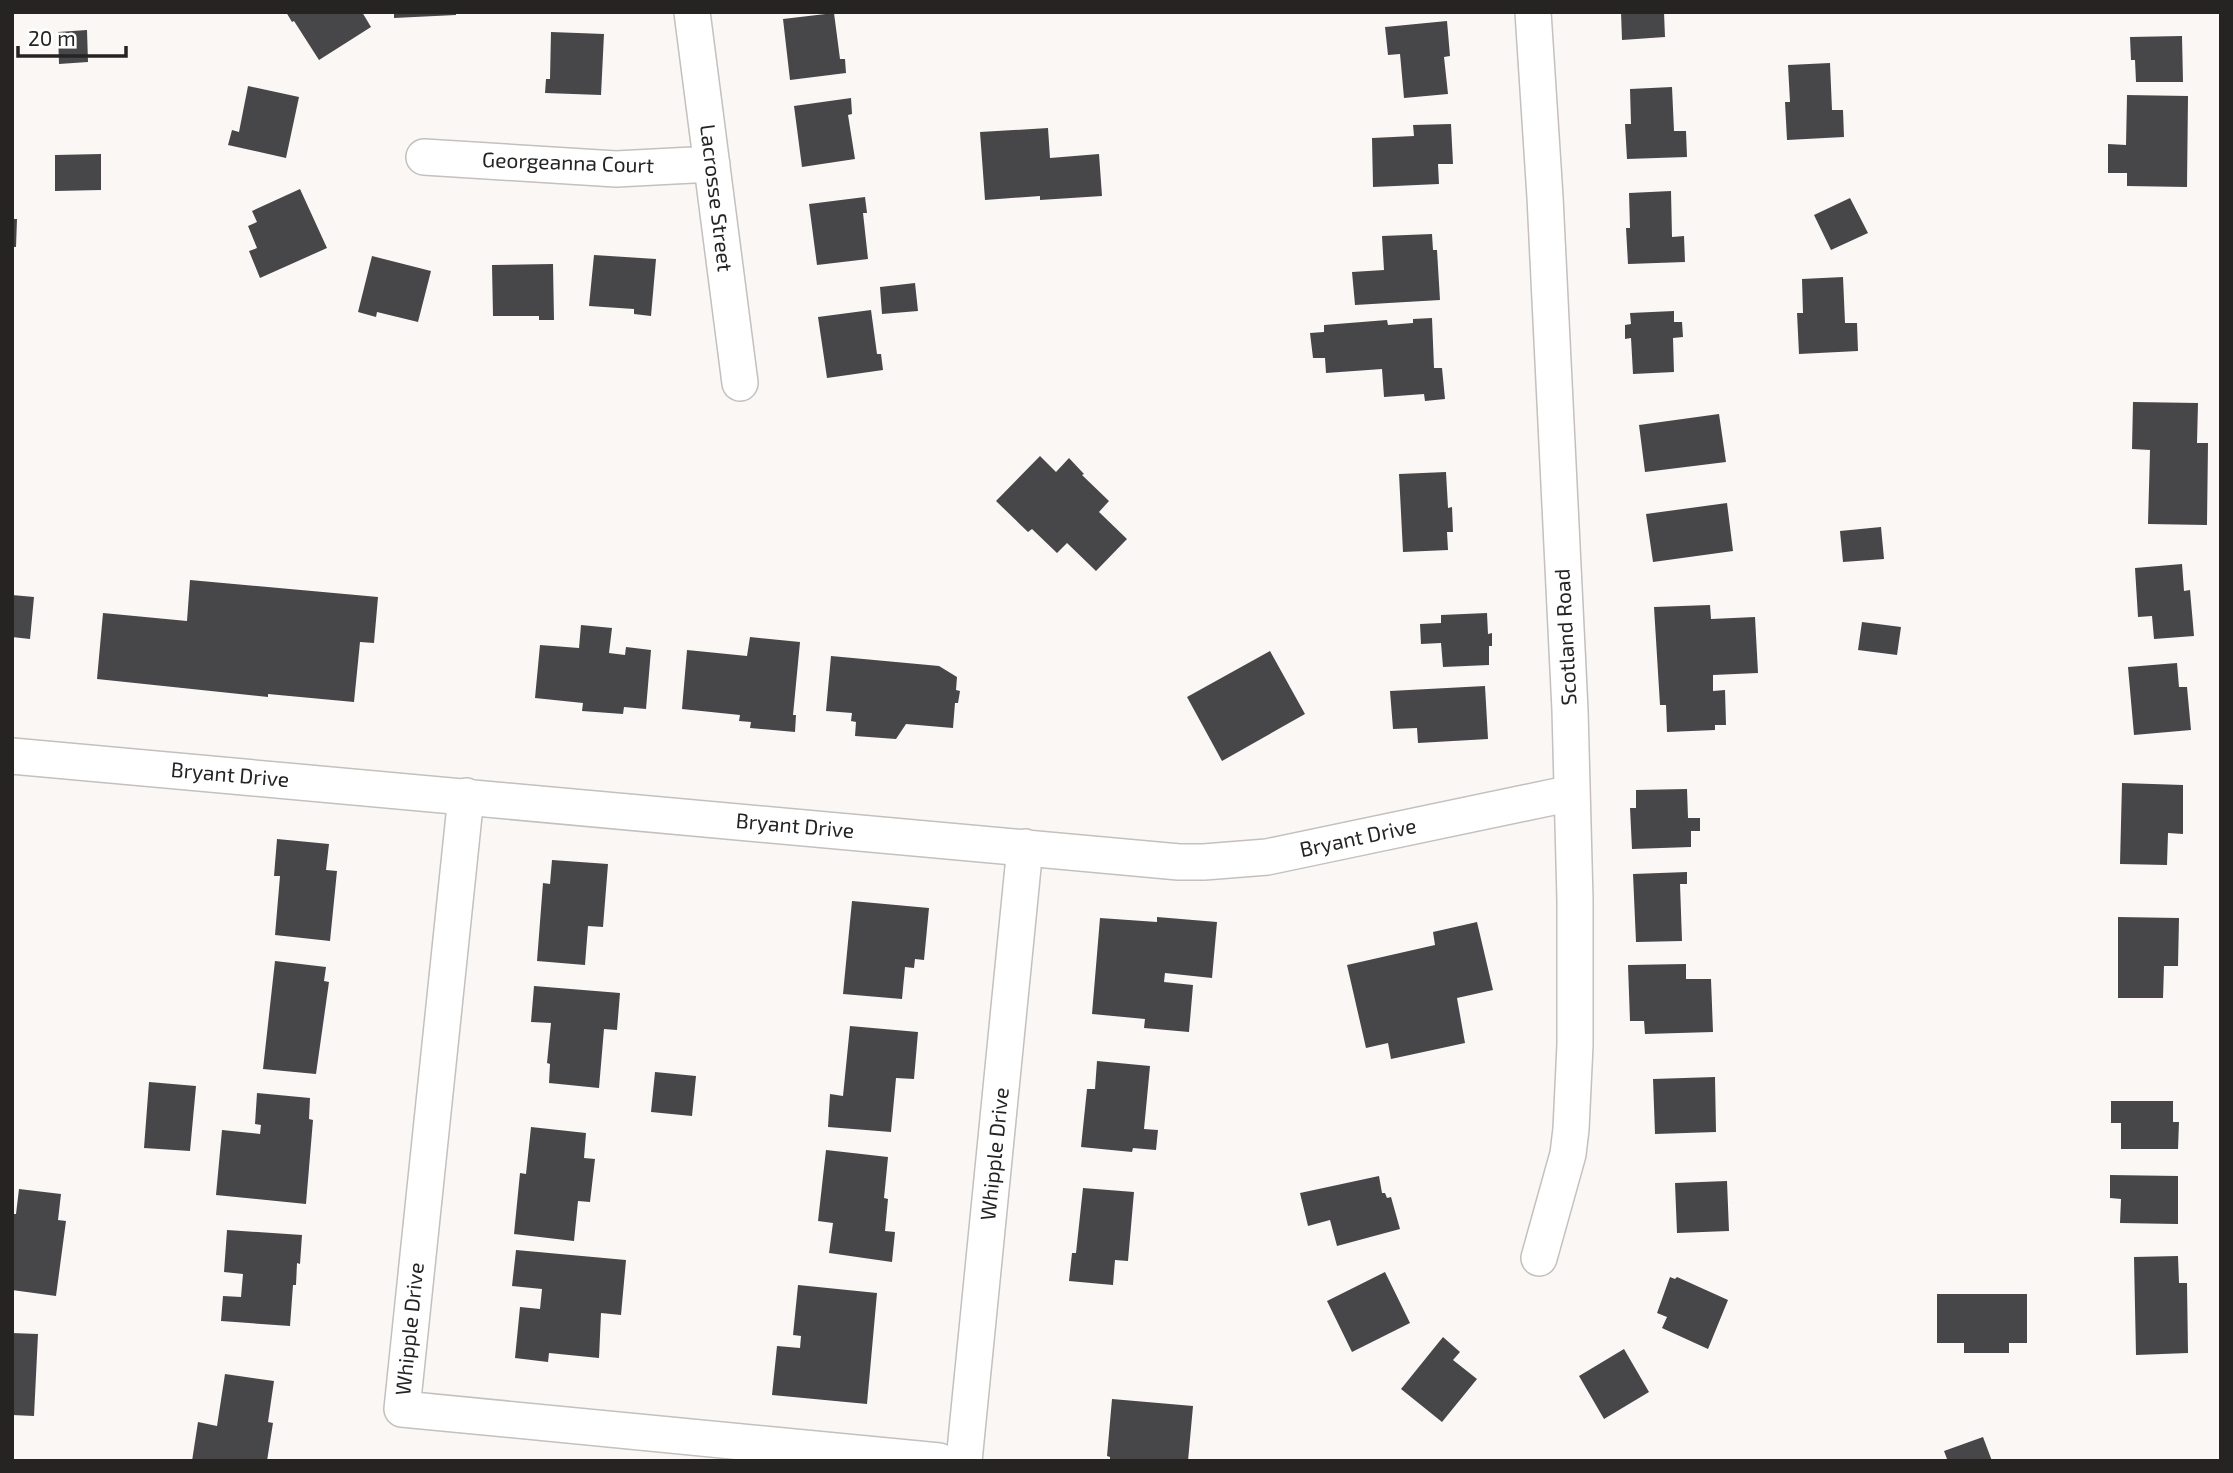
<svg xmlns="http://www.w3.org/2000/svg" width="2233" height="1473" viewBox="0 0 2233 1473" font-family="'Exo 2',sans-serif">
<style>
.building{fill:#474749}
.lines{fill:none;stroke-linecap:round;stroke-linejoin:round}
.street-casing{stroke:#c3c0be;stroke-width:38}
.street{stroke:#fff;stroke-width:35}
.labels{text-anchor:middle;stroke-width:7;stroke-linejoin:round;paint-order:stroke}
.street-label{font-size:21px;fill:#252423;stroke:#fff}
</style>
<rect width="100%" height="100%" fill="#fbf7f5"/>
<path class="building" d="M286,12H362L371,27L319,60L294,21L292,22Z
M394,12H456V15L394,18Z
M1621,12H1664L1665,37L1622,40Z
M834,13L840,59H845L846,73L790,80L783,19Z
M1447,21L1450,56L1444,57L1448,94L1404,98L1400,54L1388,55L1385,27Z
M87,30L88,62L59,64L58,32Z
M551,32L604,34L601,95L545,93L546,79H550Z
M2182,36L2183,82H2136L2135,60H2131L2130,37Z
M1830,63L1832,110H1843L1844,137L1787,140L1785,102H1790L1788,65Z
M248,86L299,97L286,158L228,145L232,130L239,132Z
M1672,87L1674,131H1686L1687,157L1627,159L1625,124H1631L1630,89Z
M2127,95L2188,96L2187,187L2127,186V173H2108V144L2126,145Z
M851,98L852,114L848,115L855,159L802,167L794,106Z
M1451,124L1453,164H1438L1439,184L1373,187L1372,138L1414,136L1413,125Z
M1048,128L1050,158L1099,154L1102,196L1040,200V196L985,200L980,132Z
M101,154V190L55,191V155Z
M300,189L327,248L260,278L249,251L257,248L248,226L257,222L252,211Z
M1671,191L1672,237L1684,236L1685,262L1628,264L1626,228H1630L1629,193Z
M865,197L867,213H863L868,259L817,265L809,204Z
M1850,198L1868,233L1831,250L1814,215Z
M12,219H17L16,247H12Z
M1432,234L1433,250H1437L1440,300L1355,305L1352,272L1384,270L1382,236Z
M594,255L656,259L651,316L634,314V309L589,306Z
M372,256L431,271L418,322L377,312L376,317L358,312Z
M553,264L554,320H539V316H493L492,265Z
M1843,277L1845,323H1857L1858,351L1799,354L1797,313H1803L1802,279Z
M915,283L918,311L882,314L880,287Z
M871,310L877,354H881L883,370L827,378L818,317Z
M1674,311V322H1682L1683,337L1673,338L1674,372L1633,374L1631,338L1625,339V325L1631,324L1630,313Z
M1432,318L1434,368H1442L1445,399L1425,401L1424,394L1384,397L1382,369L1326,373L1325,358H1313L1310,333L1324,332V325L1387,320L1388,325L1413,323V319Z
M2133,402L2198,403L2197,443H2208L2207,525L2148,524L2150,450L2132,449Z
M1719,414L1726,462L1645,472L1639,425Z
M1040,456L1056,472L1069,458L1084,474L1082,475L1109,501L1099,512L1127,539L1096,571L1067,543L1057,553L1032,529L1028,532L996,501Z
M1446,472L1448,508L1452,507L1453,532H1447L1448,550L1403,552L1399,474Z
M1727,503L1733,551L1653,562L1646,514Z
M1881,527L1884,559L1843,562L1840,531Z
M2182,564L2184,591L2190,590L2194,636L2154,639L2152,616L2138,617L2135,568Z
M190,580L378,597L374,643L360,642L354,702L268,694V697L97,679L103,613L187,621Z
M12,595L34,597L30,639L12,637Z
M1710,605L1711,619L1755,617L1758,673L1713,675V691L1725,690L1726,725H1715V730L1667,732L1666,705H1660L1654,607Z
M1487,613L1488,634L1492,633V646H1489V665L1443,667L1441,643L1421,644L1420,624L1441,623V615Z
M1862,622L1901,627L1897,655L1858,650Z
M581,625L612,628L609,653L625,655L626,647L651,650L646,709L624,707L623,714L582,711L583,703L535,698L540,645L579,648Z
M750,637L800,642L793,715H796L795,732L750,728L751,722L739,721L740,715L682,709L687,650L747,656Z
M1270,651L1305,714L1222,761L1187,697Z
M831,656L939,666L957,677L956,690L960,691L958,703H955L953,728L906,724L896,739L855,736L856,722L851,721L852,713L826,711Z
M2177,663L2179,687H2187L2191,730L2134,735L2128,667Z
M1485,686L1488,739L1418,743L1417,728L1393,729L1390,691Z
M2122,783L2183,785V834L2168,833L2167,865L2120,864Z
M1687,789L1688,818H1700V831H1691V847L1632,849L1630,808H1636V790Z
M277,839L329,844L326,870L337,871L330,941L275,935L280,876H274Z
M552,860L608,864L603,927L588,926L585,965L537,961L543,883L550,884Z
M1687,872V884H1680L1682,941L1636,942L1633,874Z
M852,901L929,908L924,960L915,959L914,968L905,967L902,999L843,994Z
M1157,917L1217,922L1212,978L1165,973L1164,982L1193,985L1189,1032L1144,1028L1145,1019L1092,1014L1100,918L1157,922Z
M2118,917L2179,918L2178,966H2164L2163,998H2118Z
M1477,922L1493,990L1457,998L1465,1043L1391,1059L1388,1043L1366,1048L1347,965L1435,945L1433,932Z
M275,961L326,967L324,981L329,982L316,1074L263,1069Z
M1686,964V979H1711L1713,1032L1645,1034L1644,1021H1630L1628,965Z
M534,986L620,993L617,1030L604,1029L599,1088L549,1083L550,1064L547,1063L551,1023L531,1022Z
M850,1026L918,1032L914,1079L896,1078L891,1132L828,1127L830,1094L843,1096Z
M1097,1061L1150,1066L1144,1129L1158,1130L1156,1150L1133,1148L1132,1152L1081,1147L1087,1089H1095Z
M655,1072L696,1076L692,1116L651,1112Z
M1715,1077L1716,1132L1655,1134L1653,1079Z
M149,1082L196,1086L190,1151L144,1148Z
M257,1093L310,1098L309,1119L313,1120L306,1204L216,1195L222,1130L260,1134L261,1125L255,1124Z
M2111,1101H2173V1122H2179L2178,1149H2121V1123H2111Z
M531,1127L586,1133L584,1158L595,1159L590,1202L578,1201L574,1241L514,1234L520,1173L526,1174Z
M826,1150L888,1157L884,1198L888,1199L885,1231L895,1232L892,1262L829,1253L833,1223L818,1221Z
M2110,1175L2178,1176V1224L2120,1223L2121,1199L2110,1198Z
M1379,1176L1382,1193H1385L1387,1198L1391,1197L1400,1229L1337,1246L1330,1220L1308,1226L1300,1193Z
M1727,1181L1729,1231L1677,1233L1675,1183Z
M1083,1188L1134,1192L1128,1261L1115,1260L1113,1285L1069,1281L1072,1253H1076Z
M19,1189L61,1194L58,1220L66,1221L56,1296L12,1290V1214H16Z
M227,1230L302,1235L300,1264L297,1263L296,1285H293L290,1326L221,1321L223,1296L241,1297L243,1274L224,1272Z
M516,1250L626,1260L621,1315L601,1313L599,1358L549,1353L548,1362L515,1358L520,1307L540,1309L542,1289L512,1286Z
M2178,1256L2179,1283H2187L2188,1353L2136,1355L2134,1257Z
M1385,1272L1410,1323L1352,1352L1327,1301Z
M1670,1277L1675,1279L1677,1277L1728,1300L1708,1349L1662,1328L1667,1317L1657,1313Z
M798,1285L877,1293L867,1404L772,1395L777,1346L800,1348L801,1336L793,1335Z
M1937,1294H2027V1343H2009V1353H1964V1343H1937Z
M12,1333L38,1334L34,1416L12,1415Z
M1443,1337L1460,1352L1453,1360L1477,1379L1442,1422L1401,1389Z
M1624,1349L1649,1392L1604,1419L1579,1376Z
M225,1374L274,1381L268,1422L273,1423L267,1461H192L198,1422L217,1426Z
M1112,1399L1193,1406L1188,1461H1110V1457L1107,1456Z
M1983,1437L1992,1461H1942L1947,1459L1944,1451Z"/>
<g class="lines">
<defs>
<path id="street" d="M692,12L740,383
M1533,12L1545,197L1570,710L1575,900V1045L1571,1129L1568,1154L1539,1258
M424,157L616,169L712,164
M12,756L1179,862H1204L1267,857L1572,793
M466,796L402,1409L939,1461
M964,1461L1025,847"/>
</defs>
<use href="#street" class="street-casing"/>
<use href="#street" class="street"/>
</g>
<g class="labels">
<g class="street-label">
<text transform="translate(568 163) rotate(2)" y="7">Georgeanna Court</text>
<text transform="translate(716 198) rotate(83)" y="7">Lacrosse Street</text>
<text transform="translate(1566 637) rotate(-93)" y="7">Scotland Road</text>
<text transform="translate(230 775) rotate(5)" y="7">Bryant Drive</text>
<text transform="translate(795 826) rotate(5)" y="7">Bryant Drive</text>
<text transform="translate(1358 838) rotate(-12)" y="7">Bryant Drive</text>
<text transform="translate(995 1154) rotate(-84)" y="7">Whipple Drive</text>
<text transform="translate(410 1329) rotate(-84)" y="7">Whipple Drive</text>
</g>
</g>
<rect width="2233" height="1473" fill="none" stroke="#252423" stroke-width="28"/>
<path d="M18 46v10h108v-10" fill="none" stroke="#252423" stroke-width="3.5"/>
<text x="28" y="46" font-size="21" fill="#252423" stroke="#ffffff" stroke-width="5" paint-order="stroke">20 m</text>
</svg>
